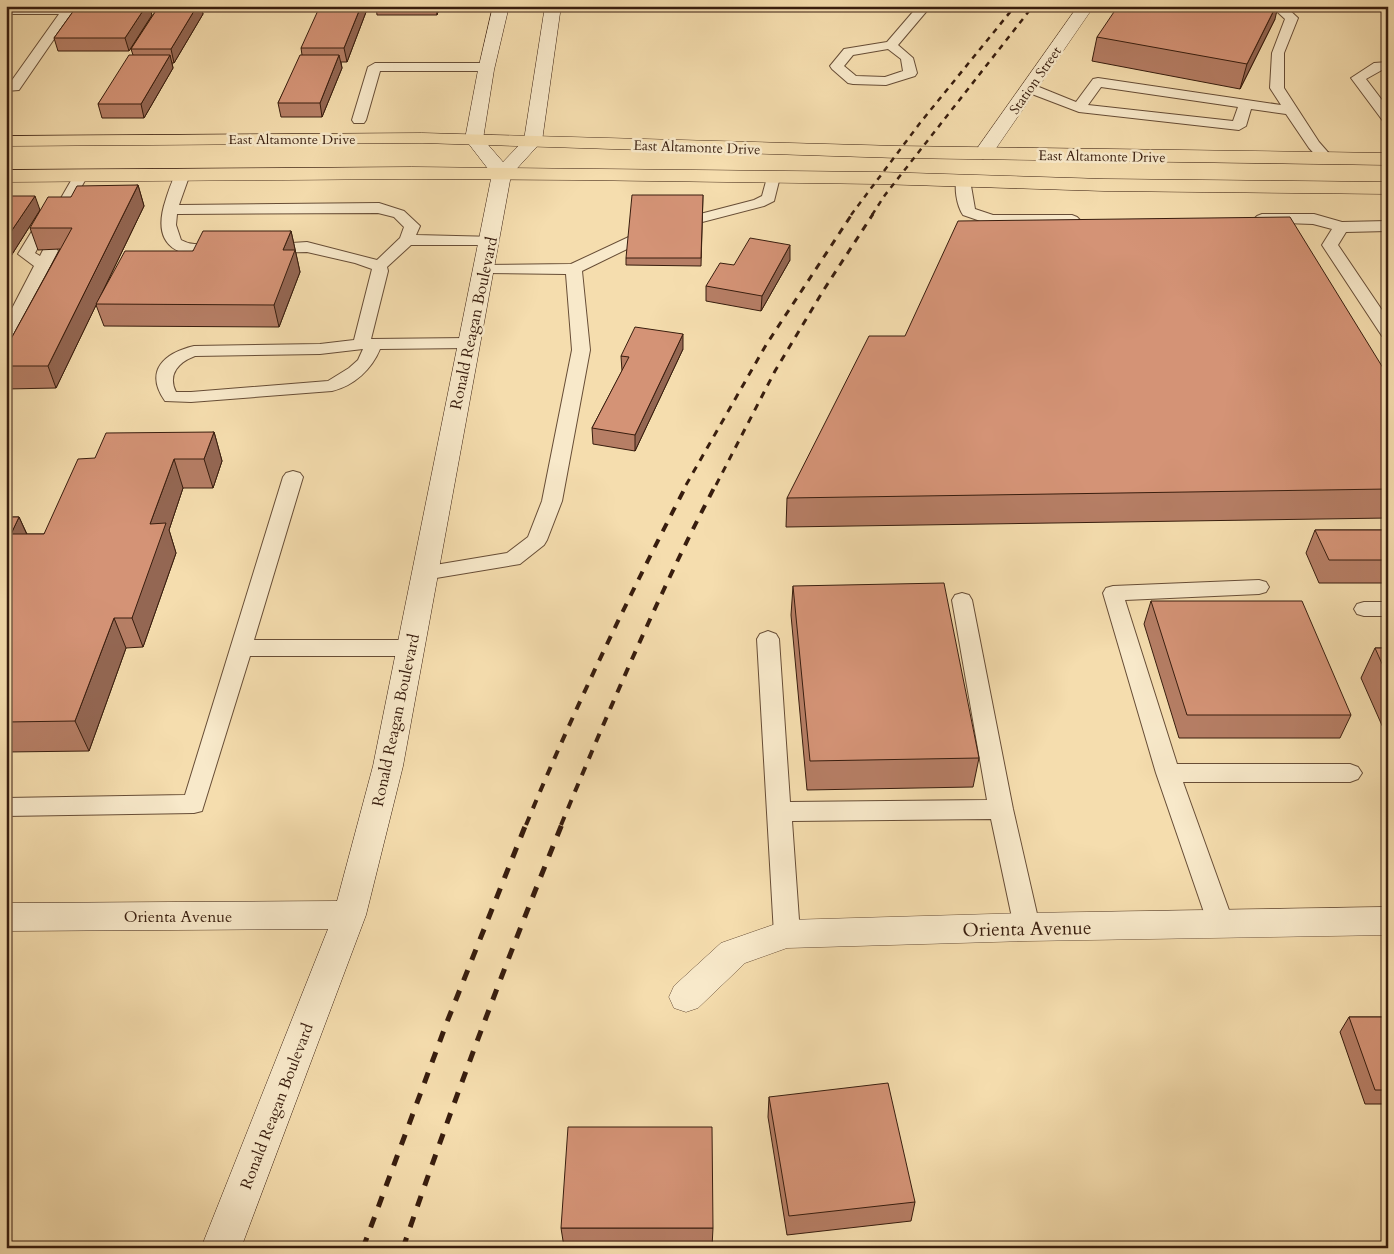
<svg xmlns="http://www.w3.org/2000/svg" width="1394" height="1254" viewBox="0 0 1394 1254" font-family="Cardo,serif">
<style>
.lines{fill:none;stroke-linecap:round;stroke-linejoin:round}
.lane-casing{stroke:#674d36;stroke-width:2}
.street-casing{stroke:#674d36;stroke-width:1}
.secondary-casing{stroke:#381d0e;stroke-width:1}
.primary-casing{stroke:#381d0e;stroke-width:1}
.lane{fill:#f8e9ca;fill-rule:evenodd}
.street{fill:#f8e9ca;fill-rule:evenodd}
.secondary{fill:#f8e9ca;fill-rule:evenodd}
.primary{fill:#f5ddae;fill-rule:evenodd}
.rail-far3{stroke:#381d0e;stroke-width:2.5;stroke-dasharray:5.5 5.5;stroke-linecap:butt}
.rail-far2{stroke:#381d0e;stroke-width:3;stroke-dasharray:7 7;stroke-linecap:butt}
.rail-far1{stroke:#381d0e;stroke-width:4;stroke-dasharray:9 9;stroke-linecap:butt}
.rail{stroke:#381d0e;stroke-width:5;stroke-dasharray:11 11;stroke-linecap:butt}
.wall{fill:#b67e65;stroke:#381d0e}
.shaded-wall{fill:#946753;stroke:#381d0e}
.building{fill:#d49376;stroke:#381d0e}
.labels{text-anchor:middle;stroke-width:5;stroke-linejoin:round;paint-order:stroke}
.far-street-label{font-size:14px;fill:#381d0e;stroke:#f8e9ca}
.street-label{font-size:16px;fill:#381d0e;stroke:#f8e9ca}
.near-street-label{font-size:19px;fill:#381d0e;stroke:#f8e9ca}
</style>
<rect width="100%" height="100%" fill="#f5ddae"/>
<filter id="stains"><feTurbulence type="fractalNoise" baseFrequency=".004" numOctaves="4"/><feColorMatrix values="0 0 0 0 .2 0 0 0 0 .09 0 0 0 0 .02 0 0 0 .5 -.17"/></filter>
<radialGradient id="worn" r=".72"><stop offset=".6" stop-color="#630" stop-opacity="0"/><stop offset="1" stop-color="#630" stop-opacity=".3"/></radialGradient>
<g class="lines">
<defs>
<path id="lane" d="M6,6H68L74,10L19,90L6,91V83H10L59,14H6Z
M115,6H224L218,10L120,12L116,11Z
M918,6H931L898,45L913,58L917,73L915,76L886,85L853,84L848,83L832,69L830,66L844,49L887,42ZM888,49L901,59L903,71L885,77L856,76L844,66L853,55Z
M1271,6H1285L1298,18L1284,53V88L1319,142L1333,158L1331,161H1321L1309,148L1286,114L1251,109L1246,126L1239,130L1079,112L1024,91L1022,88L1029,84L1034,85L1076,102L1093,79L1098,78L1281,105L1270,88L1272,53L1285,19ZM1101,87L1238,107L1233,121L1088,105Z
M1388,62V70H1382L1366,79L1388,108V122L1383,121L1351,78L1374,63Z
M375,63H487L494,67L487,71H380L366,120L364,123H354L352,120L368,67Z
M183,170L188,171L190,174L179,205L379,203L404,211L420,226L416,235L496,237L498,240L496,243L490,245H411L387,267L388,271L371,339L468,338L474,339L477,343L474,347L468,348L380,349C372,369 354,386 332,391L191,402L165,401C144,371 164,353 194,346L320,344L354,340L372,269L355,263L307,252L267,253L261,251L259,248L261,245L307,242L377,260L400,238L404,227L394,217L378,213L177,214L176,225L181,240C197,249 213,240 230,245L232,248L230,251C186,262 148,252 166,199C169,190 172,179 178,171ZM363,349L358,360L349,368L328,381L191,392H176C167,374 179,362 195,356L320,354Z
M81,171L86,172L88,175L68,211L51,224L35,253L40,256L44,248H56L58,251L14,337L12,341L6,342V320L34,266L18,254L40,218L57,205L76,172Z
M773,173L778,174L780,177L774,201L764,206L660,233L582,271L590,350L562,501L547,540L544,545L520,564L424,580L417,578L414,573L417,568L507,553L528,537L542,501L572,350L566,274L484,273L478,271L476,268L478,265L571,264L650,227L754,200L762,196L768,174Z
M963,176L968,177L970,180L975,209L993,215H1072L1077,217L1080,220L1077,223L1072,225H992L963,215C957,206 953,186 958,177Z
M1262,214H1314L1342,222L1388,221V231L1346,232L1338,245L1388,319V337L1382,336L1322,245L1332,229L1313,224L1257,222L1254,219L1257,216Z
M293,471L300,473L303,477L254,640H410L418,643L421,648L418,653L410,656H250L202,811L194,813L6,816V798L185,795L283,477L286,473Z
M1259,580L1266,582L1269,587L1266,592L1259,594L1125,600L1177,764H1350L1358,767L1362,773L1358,779L1350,782H1183L1234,924L1230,932L1221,935L1212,932L1208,924L1156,773L1103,593L1106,588L1113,586Z
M962,593L969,595L972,600L1013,809L1040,927L1036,935L1027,938L1018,935L1014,927L991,819L792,821L800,934L796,942L787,945L778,942L774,934L757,639L760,634L768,631L776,634L779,639L790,802L987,800L952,600L955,595Z
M1364,602H1388V616H1364L1357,614L1354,609L1357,604Z"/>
<path id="street" d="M1078,6H1094L990,157L983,159L976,157L974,153Z
M1388,907V935L1027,941L787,948L745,963L698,1008L686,1012L674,1008L669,997L674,986L721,943L787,920L1027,913Z"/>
<path id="secondary" d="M493,6H509L494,70L483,139L503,162L524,140L545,6H561L542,141L511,175L403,766L366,915L241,1248H201L328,929L6,931V903L337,901L373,766L492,174L465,139L478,70Z"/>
<path id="primary" d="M422,133L898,146L1388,153V165L898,158L422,143L6,146V136Z
M412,167L878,172L1104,179L1388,182V194L1104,191L878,184L576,180L412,179L6,182V170Z"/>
</defs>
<use href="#lane" class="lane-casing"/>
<use href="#street" class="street-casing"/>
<use href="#secondary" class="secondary-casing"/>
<use href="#primary" class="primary-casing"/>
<use href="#lane" class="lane"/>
<use href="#street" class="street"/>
<use href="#secondary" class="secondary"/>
<use href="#primary" class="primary"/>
<path class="rail-far3" d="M851,215L920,123L1015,6
M872,215L885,195L1033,6"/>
<path class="rail-far2" d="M686,485L766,345L852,214
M716,485L775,371L823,291L873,214"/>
<path class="rail-far1" d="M526,825C574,709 629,596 687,484
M561,825C609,710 658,595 716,484"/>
<path class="rail" d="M363,1248L447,1022L526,824
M403,1248C452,1105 505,964 562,824"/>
</g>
<path class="wall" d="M77,6H149L152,15L129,51H58L54,38Z
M159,6H201L203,14L174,63H172L173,68L144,118H102L98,104L133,55L131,49Z
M376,6H440L437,15H377Z
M366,12L347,62H341L342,68L322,117H281L278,103L302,55L301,48Z
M1275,19L1240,89L1092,61L1097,37Z
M138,185L144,206L102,293L193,251L291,231L300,272L279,327L104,326L96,305L56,388L6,389V348L60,249L38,250L30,228L71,197Z
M703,195L701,266L626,265V258Z
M6,196L40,210L11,256H6Z
M790,260L761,311L706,301V286L734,265Z
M683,349L635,451L593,444L592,428L622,371L621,356Z
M1388,376V518L786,527L787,498Z
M214,432L222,461L213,488H183L169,530L176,553L143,647L126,648L89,751L6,752V517H19L27,534H44L95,458Z
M1315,530H1388V583H1319L1306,553Z
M793,586L979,758L973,787L807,790L791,615Z
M1151,601L1351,715L1340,738H1179L1144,624Z
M1375,648H1388V739L1361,678Z
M1349,1017H1388V1104H1365L1340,1032Z
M769,1097L915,1202L911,1221L787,1235L768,1117Z
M561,1228H713L712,1247H564Z"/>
<path class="shaded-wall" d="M146,6H149L152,15L129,51L125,38Z
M197,6H201L203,14L174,63L171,49Z
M361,6H365L366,12L347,62L344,48Z
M436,6H440L437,15Z
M1276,6H1278L1275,19L1240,89L1247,64Z
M170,55L173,68L144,118L141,104Z
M339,55L342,68L322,117L320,103Z
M138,185L144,206L56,388L48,366Z
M35,196L40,210L11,256L6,244V239Z
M291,231L300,272L279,327L274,305L283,250Z
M790,245V260L761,311L762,296Z
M683,334V349L635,451V435Z
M214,432L222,461L213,488L204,459Z
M174,459L183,488L169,530L176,553L143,647L132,618L150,524Z
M19,517L32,546L11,534Z
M114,618L126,648L89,751L75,721Z"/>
<path class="building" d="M77,6H146L125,38H54Z
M159,6H197L171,49H131Z
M320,6H361L344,48H301Z
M1118,6H1276L1247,64L1097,37Z
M129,55H170L141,104H98Z
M300,55H339L320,103H278Z
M138,185L48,366H6V348L72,228H30L48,197H71L77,186Z
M632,195H703L701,258H626Z
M6,196H35L6,239Z
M1290,217L1388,376V489L787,498L869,336H905L958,221Z
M203,231H291L283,250H295L274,305L96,304L125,251H193Z
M750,238L790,245L762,296L706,286L720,263L734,265Z
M635,327L683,334L635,435L592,428L629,357L621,356Z
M214,432L204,459H174L150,524L166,523L132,618H114L75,721L6,722V621L10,613H6V517H19L11,534H44L78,459L95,458L106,433Z
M1315,530H1388V560H1329Z
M944,583L979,758L810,761L793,586Z
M1151,601H1302L1351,715H1187Z
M1375,648H1388V677Z
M1349,1017H1388V1090H1375Z
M888,1083L915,1202L789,1216L769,1097Z
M568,1127H712L713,1228H561Z"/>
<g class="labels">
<g class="far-street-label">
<text transform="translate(1035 80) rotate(-55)" y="5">Station Street</text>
<text x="292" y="144">East Altamonte Drive</text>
<text transform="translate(697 147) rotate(2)" y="5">East Altamonte Drive</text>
<text transform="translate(1102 156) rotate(1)" y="5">East Altamonte Drive</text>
</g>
<g class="street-label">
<text transform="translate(473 323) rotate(-78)" y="6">Ronald Reagan Boulevard</text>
<text transform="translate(395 720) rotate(-78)" y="6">Ronald Reagan Boulevard</text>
<text x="178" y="922">Orienta Avenue</text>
<text transform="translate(276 1106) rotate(-69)" y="6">Ronald Reagan Boulevard</text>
</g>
<g class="near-street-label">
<text transform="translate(1027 928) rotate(-1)" y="7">Orienta Avenue</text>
</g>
</g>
<rect width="1394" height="1254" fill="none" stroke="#f5ddae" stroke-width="25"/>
<rect x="8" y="8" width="1379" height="1239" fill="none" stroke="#381d0e" stroke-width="2.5"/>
<rect x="12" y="12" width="1369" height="1229" fill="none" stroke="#381d0e"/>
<rect width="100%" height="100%" filter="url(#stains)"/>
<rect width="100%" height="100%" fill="url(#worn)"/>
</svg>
